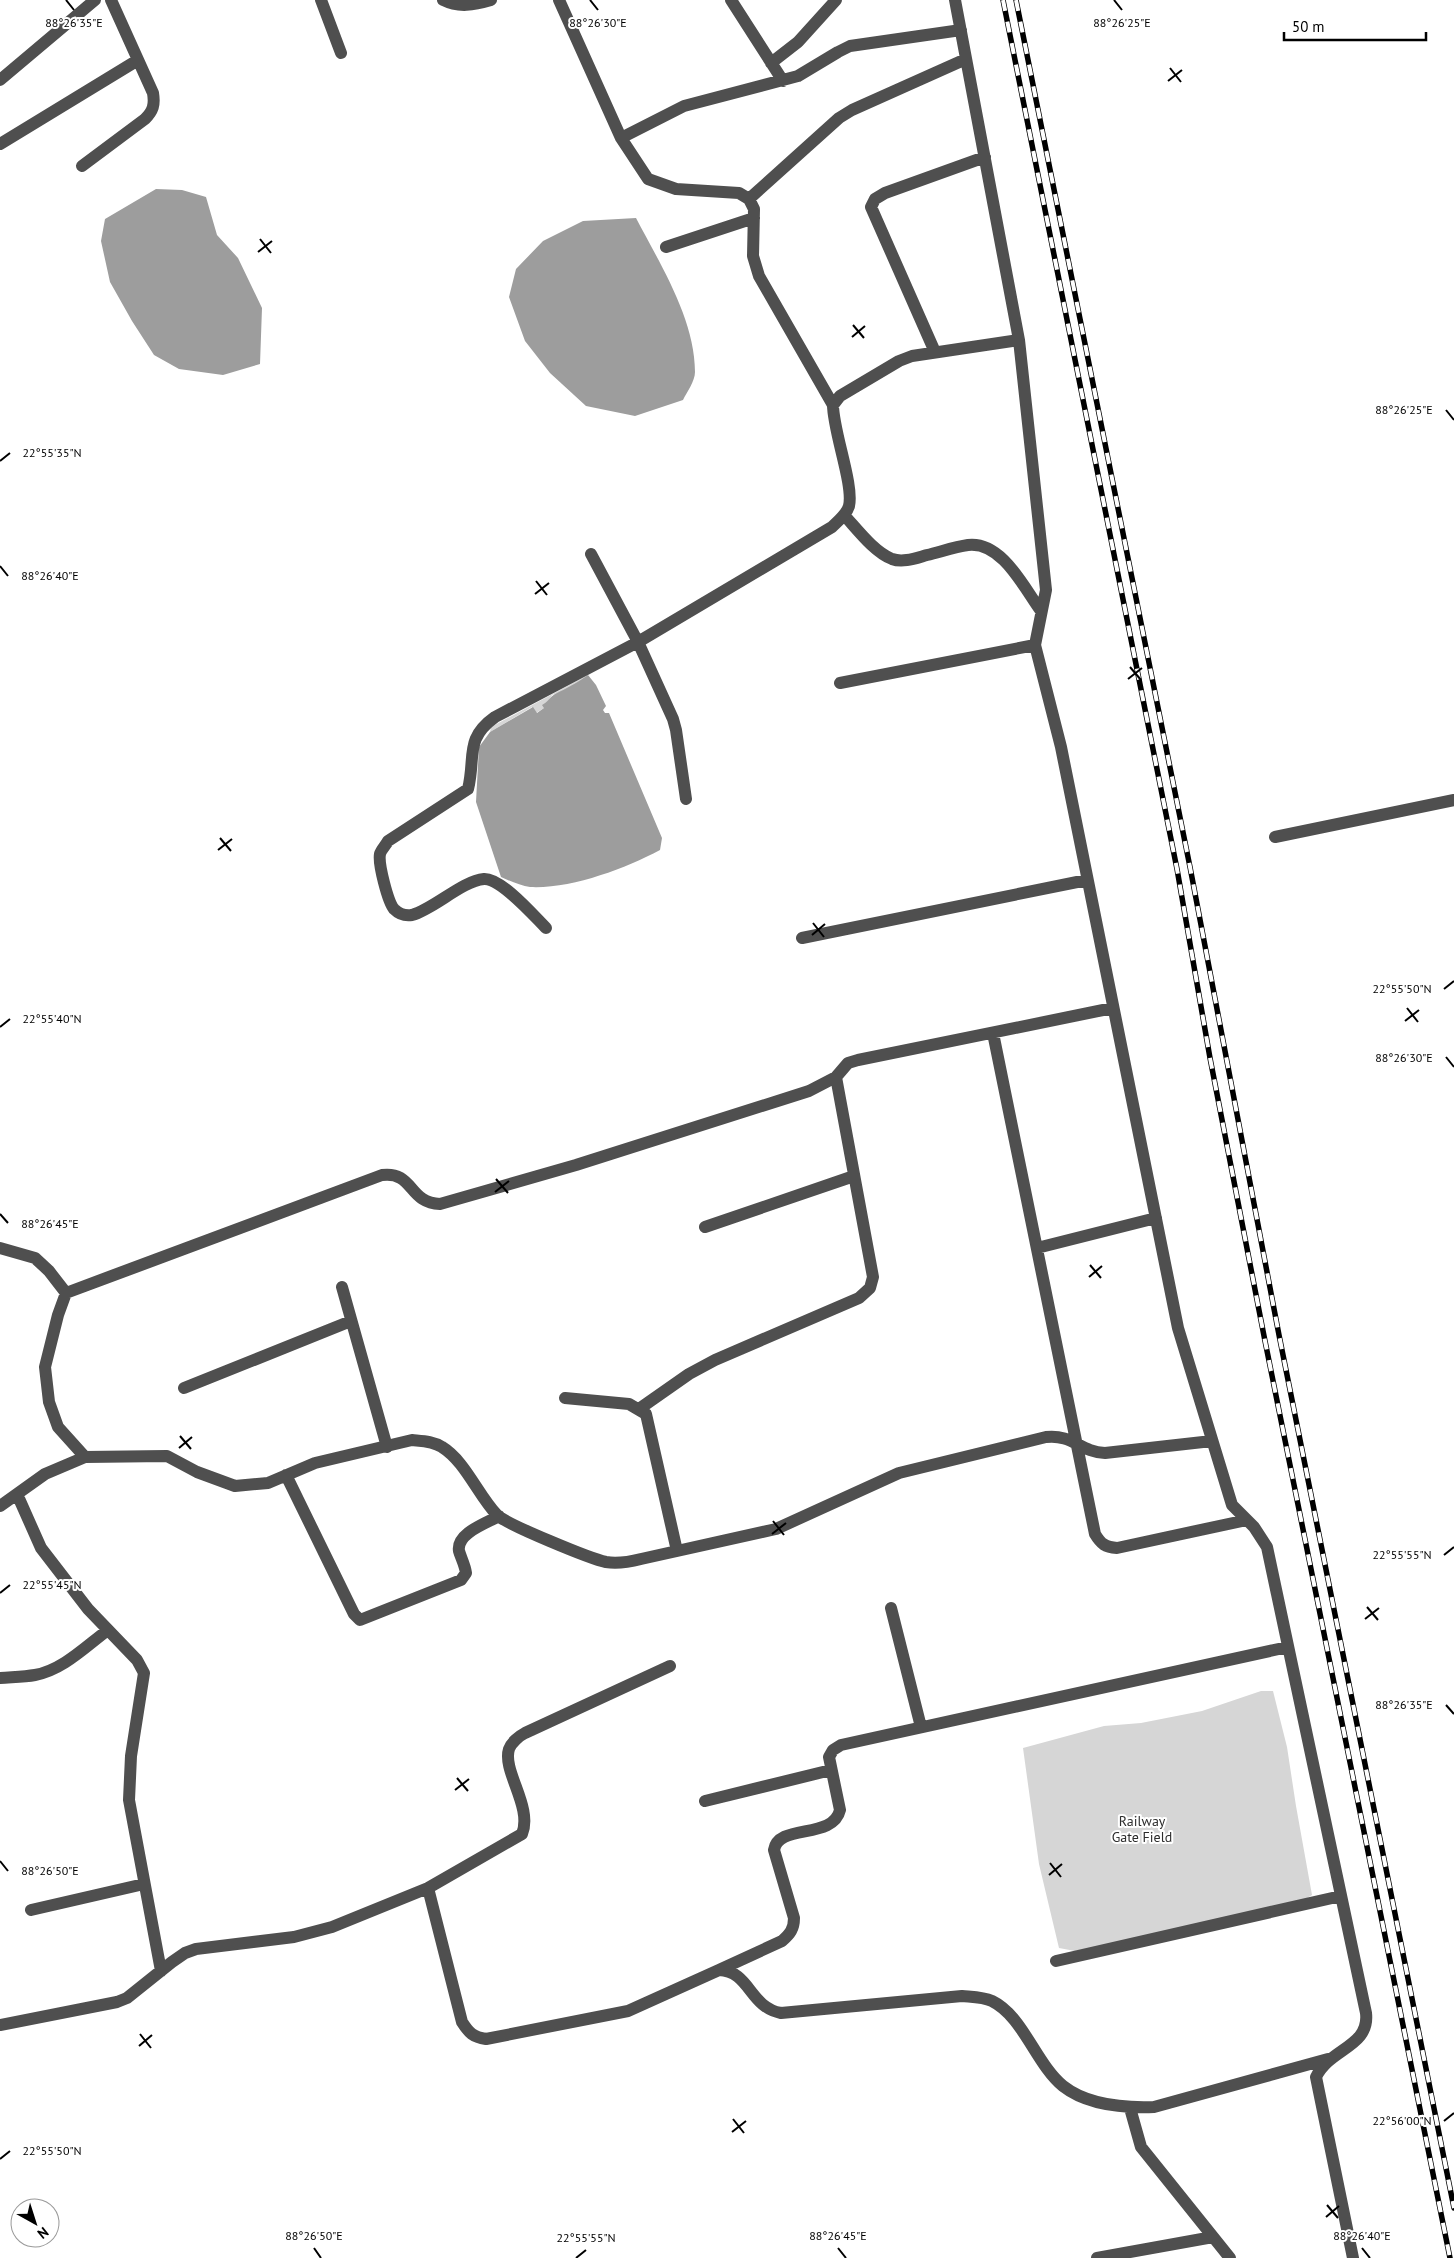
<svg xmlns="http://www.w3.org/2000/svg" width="1454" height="2258" viewBox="0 0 1454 2258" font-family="'PT Sans',sans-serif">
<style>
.green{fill:#d6d6d6}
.water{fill:#9d9d9d}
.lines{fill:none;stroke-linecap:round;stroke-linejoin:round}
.minor{stroke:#4f4f4f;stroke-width:12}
.rail-casing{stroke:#000;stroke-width:5.5}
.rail{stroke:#fff;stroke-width:4;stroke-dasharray:11;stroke-linecap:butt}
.ticks{fill:none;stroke:#000;stroke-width:2}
.labels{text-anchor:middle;stroke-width:4;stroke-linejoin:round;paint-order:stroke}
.park-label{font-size:14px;fill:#2d2d2d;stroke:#fff}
.ticks-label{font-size:12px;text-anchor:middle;fill:#000;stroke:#fff;stroke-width:4;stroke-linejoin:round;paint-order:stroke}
</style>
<rect width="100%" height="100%" fill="#fff"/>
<path class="green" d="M588,675L570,688L552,695L544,708L536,713L532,707L490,732L491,727Z
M1261,1691H1273L1287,1747L1296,1806L1312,1895L1289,1910L1075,1951L1059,1948L1039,1864L1023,1748L1104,1726L1141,1723L1202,1711Z"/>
<path class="water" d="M156,189L182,190L206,197L217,235L238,258L262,308L260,364L223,375L179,369L154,355L132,321L110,282L101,241L105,219Z
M636,218C660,264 695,319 695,372C695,381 687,392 683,400L635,416L586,406L550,373L525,341L509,297L516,269L543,241L583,221Z
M588,675L596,685L606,706L603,710L605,713H609L662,838L660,850C624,869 571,889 530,887C521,886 510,881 501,877L476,802L479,747L490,732L533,707L537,713L544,708L542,705C548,702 550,697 555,694C567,688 577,683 588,675Z"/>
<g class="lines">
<path class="minor" d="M321,0L341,53
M443,0C459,8 474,5 491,0
M559,0L621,138L648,179L676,189L739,193L749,199L754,209L753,256L759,276L833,405
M731,0L783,81
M955,0L1019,340L1046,590L1035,645L1061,747L1178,1328L1232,1505L1254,1527L1267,1547L1366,2013C1370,2047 1330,2048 1316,2077L1353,2258
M771,63L798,42L836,0
M0,80L95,0
M621,138L684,106L798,76L838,52L850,46L961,30
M0,144L138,60
M82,166L145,119C153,111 155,105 153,93L111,0
M749,199L839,118L852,110L966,59
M666,247L754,218
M935,352L871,207L875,199L885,193L985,157
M844,515C857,529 874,552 892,559C903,563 916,558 927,555C940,552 954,547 968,545C1002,541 1024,588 1041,611
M591,554L638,642L673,719L676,730L686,799
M840,683L1035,645
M1275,837L1454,800
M546,928C533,915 501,878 484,879C462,881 434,909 412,915C406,916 399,914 394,909C388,902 378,864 380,854C381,850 386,845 388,841L468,789C476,757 464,739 495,717L638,642L832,527C838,521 847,514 849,506C854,485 833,431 833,405L840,396L899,361L912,356L1019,340
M802,938L1087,880
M993,1033L1095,1534C1101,1544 1105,1547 1117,1548L1247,1520
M705,1227L854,1176
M0,1248L35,1258L49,1271L66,1293L58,1315L45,1367L49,1402L58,1427L85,1457L167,1456L197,1472L235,1486L268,1483L315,1463L412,1440C422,1441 433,1441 442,1447C465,1461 478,1495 497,1515C508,1525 591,1559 606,1562C618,1564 629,1562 641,1559L776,1529L899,1473L1046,1437C1073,1434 1080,1452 1105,1453L1212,1441
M1037,1248L1156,1218
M342,1287L387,1447
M66,1293L382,1175C414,1171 408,1203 440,1204L576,1165L809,1091L836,1077L848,1063L858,1060L1113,1008
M184,1388L351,1321
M565,1398L629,1404L646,1414L677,1551
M639,1409L689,1374L715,1360L859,1298L870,1288L873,1277L836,1077
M286,1475L354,1614L360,1620L461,1580L466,1573C465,1565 461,1558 459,1551C456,1533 487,1523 499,1516
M17,1494L41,1548L88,1609L137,1660L144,1673L131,1756L129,1800L161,1971
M0,1506L45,1474L85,1457
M891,1608L921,1727
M0,1678C12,1677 24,1677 35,1675C63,1670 86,1646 108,1630
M705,1801L831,1770
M428,1888L462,2022C469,2033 473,2037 486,2039L628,2011L719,1970C750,1971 749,2007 781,2013L962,1996C972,1997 983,1997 992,2001C1023,2016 1036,2064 1063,2086C1087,2105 1125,2108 1154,2107L1328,2059
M31,1910L144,1884
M1056,1961L1341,1896
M719,1970L782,1941C790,1934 794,1929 794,1918L774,1850C778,1823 833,1840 840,1810L829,1757L833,1750L841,1745L1288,1647
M0,2025L117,2002L127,1998L172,1962L185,1953L196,1949L294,1937L332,1927L428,1888L522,1834C533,1807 502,1771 509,1749C511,1743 519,1736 525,1733L670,1666
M1130,2108L1141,2147L1230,2258
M1097,2258L1213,2237"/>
<defs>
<path id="rail" d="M1003,0L1177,869L1210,1058L1265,1341L1450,2258
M1016,0L1190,867L1279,1335L1454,2208"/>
</defs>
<use href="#rail" class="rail-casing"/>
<use href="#rail" class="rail"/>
</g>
<path class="ticks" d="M66,0L74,10M590,0L598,10M1114,0L1122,10M1170,68L1181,82M1168,81L1182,70M260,239L271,253M258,252L272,241M853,325L864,338M852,337L865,326M1446,410L1454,420M0,461L10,453M0,566L8,576M536,581L547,595M535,594L549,583M1130,667L1141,680M1128,679L1142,668M220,838L231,851M218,850L232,839M813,923L824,937M812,935L825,924M1444,989L1454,981M1407,1008L1418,1022M1405,1021L1419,1010M0,1027L10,1019M1446,1057L1454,1067M496,1179L508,1193M495,1192L509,1181M0,1214L8,1223M1090,1265L1101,1278M1089,1277L1102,1266M180,1436L191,1449M179,1448L192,1437M773,1521L784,1535M772,1534L786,1523M1444,1555L1454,1547M0,1593L10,1585M1367,1607L1378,1620M1365,1619L1379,1608M1446,1705L1454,1714M457,1778L468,1791M455,1790L469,1779M0,1861L8,1871M1050,1863L1061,1877M1049,1875L1062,1864M140,2034L151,2048M139,2046L152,2035M733,2119L744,2133M1444,2121L1454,2113M732,2132L746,2121M0,2159L10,2151M1327,2205L1338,2218M1326,2217L1339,2206M314,2248L321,2258M838,2248L846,2258M1362,2248L1370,2258M576,2258L586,2250"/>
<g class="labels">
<g class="park-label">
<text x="1142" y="1826">Railway<tspan x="1142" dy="16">Gate Field</tspan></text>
</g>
</g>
<g class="ticks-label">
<text x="1122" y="27">88°26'25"E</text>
<text x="74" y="27">88°26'35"E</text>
<text x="598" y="27">88°26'30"E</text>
<text x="1404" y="414">88°26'25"E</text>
<text x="52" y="457">22°55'35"N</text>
<text x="50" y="580">88°26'40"E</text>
<text x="1402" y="993">22°55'50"N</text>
<text x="52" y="1023">22°55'40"N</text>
<text x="1404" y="1062">88°26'30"E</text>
<text x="50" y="1228">88°26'45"E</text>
<text x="1402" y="1559">22°55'55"N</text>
<text x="52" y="1589">22°55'45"N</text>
<text x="1404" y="1709">88°26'35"E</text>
<text x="50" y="1875">88°26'50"E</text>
<text x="1402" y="2125">22°56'00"N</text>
<text x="52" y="2155">22°55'50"N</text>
<text x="314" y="2240">88°26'50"E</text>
<text x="838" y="2240">88°26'45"E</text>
<text x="1362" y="2240">88°26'40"E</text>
<text x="586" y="2242">22°55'55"N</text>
</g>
<g transform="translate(35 2223) rotate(141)"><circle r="24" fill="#ffffff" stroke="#999999"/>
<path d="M0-4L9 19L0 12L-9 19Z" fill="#000000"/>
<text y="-8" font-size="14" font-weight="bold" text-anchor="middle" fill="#000000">N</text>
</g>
<path d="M1284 32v8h142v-8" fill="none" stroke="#000000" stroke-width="2.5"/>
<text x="1292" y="32" font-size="15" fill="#000000" stroke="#ffffff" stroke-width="4" paint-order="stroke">50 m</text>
</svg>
